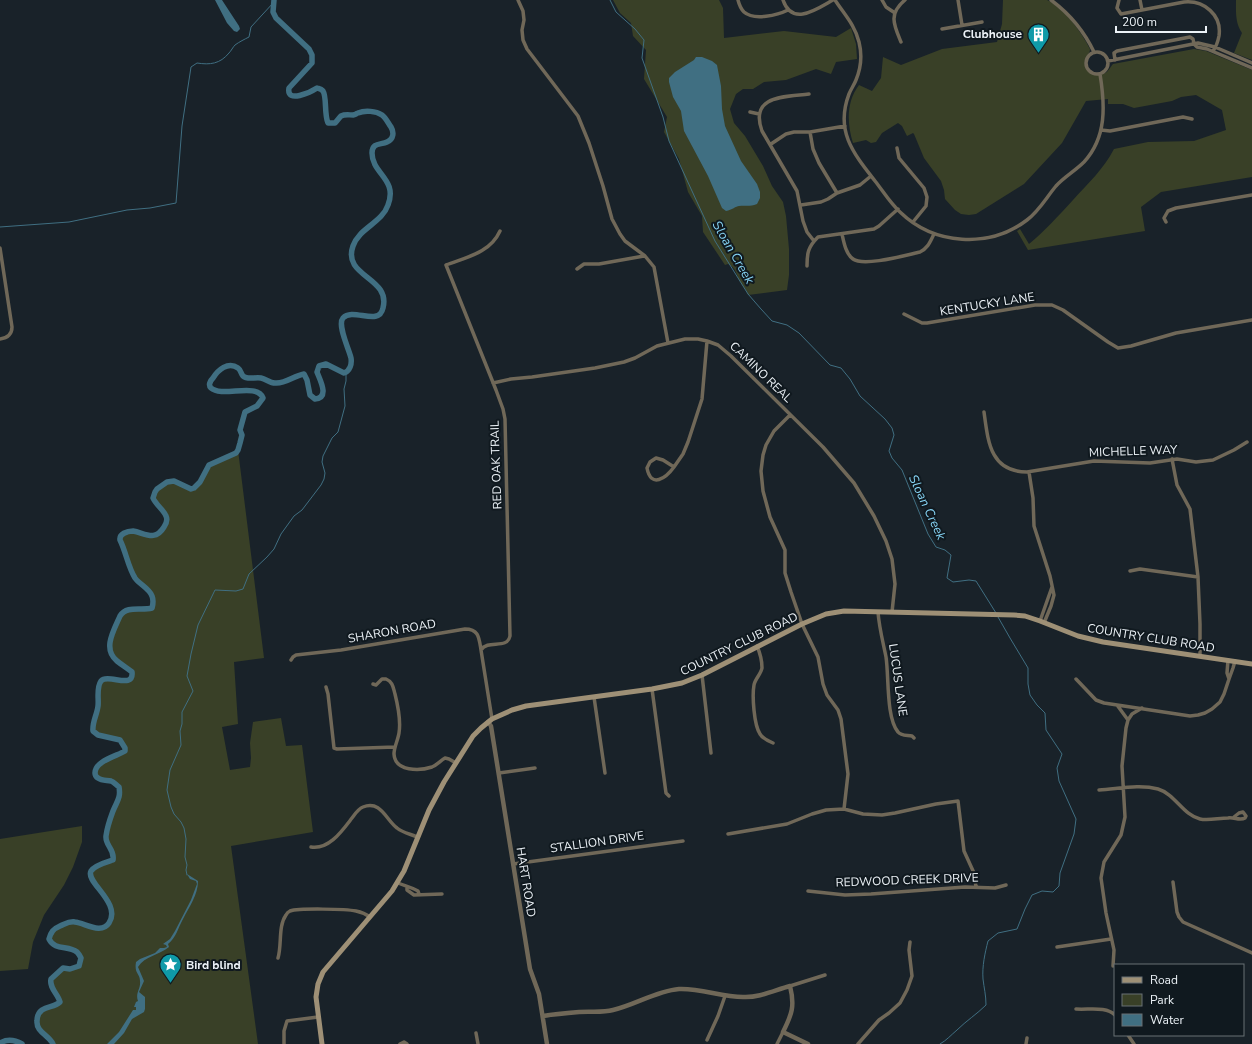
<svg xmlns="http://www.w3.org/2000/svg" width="1252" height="1044" viewBox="0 0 1252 1044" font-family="'Nunito Sans',sans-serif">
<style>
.green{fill:#394027}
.water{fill:#406f82}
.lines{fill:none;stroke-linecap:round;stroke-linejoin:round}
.stream{stroke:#406f82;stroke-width:1}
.river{stroke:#406f82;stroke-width:5.5}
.minor{stroke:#706858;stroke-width:3.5}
.tertiary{stroke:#706858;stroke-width:4.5}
.secondary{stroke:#9e9076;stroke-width:5}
.labels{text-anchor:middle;stroke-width:4;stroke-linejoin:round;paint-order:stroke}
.poi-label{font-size:12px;font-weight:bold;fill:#ecf2f7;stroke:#10191f;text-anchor:end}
.street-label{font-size:12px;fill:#ecf2f7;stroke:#10191f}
.water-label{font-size:13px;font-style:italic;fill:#86d4f5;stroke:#10191f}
</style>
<rect width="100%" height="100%" fill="#192229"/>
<path class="green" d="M613,0H719L723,8L724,38L784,31L836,37L851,28L856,44L857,59L836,62L831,74L816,69L786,80L764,82L753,89H743L736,94L730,109L734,123L745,136L763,166L772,186L783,202L786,216L789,249V275L787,290L748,295C746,288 742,286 739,280C736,273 736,268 728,264L725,265L703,232L702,216L688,192L679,159L664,132L667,117L644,79L646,50L633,36L631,23L620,13Z
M1003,0C1011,0 1041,0 1047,0C1064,7 1082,33 1090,49C1090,54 1086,56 1085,60C1083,72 1095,78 1105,73C1109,71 1110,67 1113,64L1194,49L1206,51L1252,70V177L1161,192L1141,207L1145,231L1028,250L1017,231L1020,229L1029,244C1045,231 1059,215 1073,200C1089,182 1103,170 1114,149L1148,142L1194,141L1226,130L1222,110L1196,95L1181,97L1172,101L1134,108L1123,104H1108V99L1086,101L1062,143L1024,184L976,214L969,215L961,214L955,210L945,199L944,190L941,181L924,158L914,134L913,133L907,136L902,126L898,123L882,133L876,142L871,143L866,140L853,143C847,124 846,102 859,85L872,91L881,78L883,57L901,65L942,49L997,42L1002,24Z
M1236,0H1252V60L1234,53L1242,33C1235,23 1236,12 1236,0Z
M238,450L264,658L234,662L238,724L222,727L230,770L250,767L251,758L250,743L253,722L281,718L286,746L302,745L313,832L231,846L258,1044H53C50,1034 24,1024 43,1010C48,1006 55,1007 60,1003L59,996L51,986V979L63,968L70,970L79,966C88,948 66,950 55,946C52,944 51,942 49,939C51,932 54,929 61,926C64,925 68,922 72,922C84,922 101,936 109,923C122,902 88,888 92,870L96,867L114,860V855L107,841V836L114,811L119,799V787L112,781L103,780L96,776C95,761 115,757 125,751V748L120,739C111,737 100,738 94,731C93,722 98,715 99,706C100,700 96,683 104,680C114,677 123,685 132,678V671C126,665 114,662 111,653C107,644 118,616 126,610L152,609C154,604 154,599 152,594C148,587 140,585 136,578C129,567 126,552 120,540V536C134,524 153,548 165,527C167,524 168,519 167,515C164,509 157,505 154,498C155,492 158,488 163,485C173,479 181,485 191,489C205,485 200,472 210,465C218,460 233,458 238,450Z
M82,826V842L73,867L64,885L44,915L33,942L28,969L0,971V839Z"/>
<path class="water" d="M215,0H222L239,26L240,29L237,32L234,31L227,23Z
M696,57H702L712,61L717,65L721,86L722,109L725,126L741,161L757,184L760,192V198L757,204C749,207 746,205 739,206C736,206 732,210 726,211L722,208L708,176L684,131L681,111L673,97L669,82V78L675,72L694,60Z
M187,874L198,881C198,895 189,907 183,919C178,928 176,938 168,944L169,947C159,955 145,956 138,967L144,981L139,992L145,997V1009L144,1012L132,1019L124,1033L114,1044H107L119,1032L133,1010H136V1007H134L136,1002L138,1001C135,993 141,989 140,981C140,973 134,974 136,962L140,959L155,953L160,948H164L167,947L166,945L163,944L170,939L175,931L191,900L197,884L196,881L190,879Z"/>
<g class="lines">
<path class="stream" d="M610,0L616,12L635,29L644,40L642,58L663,117L669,141L715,241L748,294L761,309L772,321L787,325L799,333L830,365L841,368L850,379L860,396L885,419L892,428L894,435L889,451L892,458L902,470L928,534L936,547L945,550L951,555L947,578L953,582L969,580L976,581L996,613
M0,227L69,222L127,210L150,208L176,203L182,126L191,67L197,63C210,65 220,64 229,53C231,51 233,47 235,45C239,42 245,39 249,37L251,27L274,2
M187,875L186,870L187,865L185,857L186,839L184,828L181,822L174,814L171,807L167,790L170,770L181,745L180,731L182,724V712L193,691L187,676L191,654L198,625L215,590L236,591L243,589L249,574L267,557L274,549L281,534L294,516L302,510L321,485L324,479L325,473L322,462L323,456L332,438L338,432L345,406L344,389L346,381V373
M940,1044C947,1040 951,1035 957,1030C966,1021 977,1014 986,1005C986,995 984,988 983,979C982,966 985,953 988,941L998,933L1017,929L1025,909L1032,895L1042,891L1053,892L1059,886L1060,873L1074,834L1076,819L1059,781L1057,768L1062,754L1046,730L1045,713L1037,705L1030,695L1028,684V668L1010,638L998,617"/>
<path class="river" d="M0,1043C7,1039 15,1040 22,1044
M53,1044C49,1035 36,1032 37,1021C37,1016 38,1013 42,1010C48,1006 55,1007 60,1002C58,994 49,988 51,979L63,968L70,969L79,966L81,958C80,956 79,954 77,952C68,945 55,951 49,939C51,932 53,929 60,926C65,924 69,921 75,922C85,923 101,935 109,923C122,903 85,882 91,871C95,865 107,862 113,860C115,849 105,846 106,836C107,828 110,819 113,811C117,801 121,798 119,787C116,785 114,782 111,781C107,780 102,781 98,778C96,777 95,776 95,773C95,761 117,756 125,751V748L120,740L98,735L93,731C92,722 97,715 98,706C99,699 96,688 101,681C108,673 134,690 132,672C127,668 122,665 117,661C102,649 114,630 120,616C127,605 141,611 152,608C153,604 154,601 152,596C149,588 140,585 135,578C128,567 126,552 120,540C119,534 127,531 133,531C145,533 155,542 164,527C166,524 168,520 166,516C163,509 156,505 153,498L155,492L157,489L167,482L174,481L191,489L194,488L200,482L209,465L236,453L238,450L240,443L242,435L240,430L245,412L257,406L263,398C257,382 222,398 211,388C208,385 210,381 213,378C218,370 228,361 238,368C241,370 241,374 243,376C247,380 255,377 261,378C266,379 270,383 275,383C286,384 293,376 304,374L307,380L310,395L315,399C330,398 320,380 317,372L319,366L326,364L344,373C350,371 352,364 351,358C349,349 337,325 343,318C353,307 379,327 383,308C391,277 342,277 353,246C359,228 382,223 388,205C398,179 372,174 372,153C372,142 381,145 387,142C394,139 394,132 391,127C388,123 386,118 382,115C376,111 365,110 358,113C355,114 357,114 353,115C349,115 345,114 341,116C339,118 337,121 335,123H328C324,114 327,97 323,91C321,89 320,89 317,88C311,92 286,104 289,88L312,63V55L309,49L276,18L273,12L274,0"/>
<path class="minor" d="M518,0L523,11L524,20L522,30L523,40L527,49L578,116L589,143L603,186L612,219L620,234L625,241L645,256L654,267L668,343
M738,0C739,4 741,9 744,12C754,21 778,15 788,10
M783,0C792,27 817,9 833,0
M835,0C844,14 855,25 859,42C862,54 861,68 856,80C854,85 851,89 849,94C835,131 853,153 875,181C883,191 890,203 900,212C934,245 989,249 1027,220C1039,211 1046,198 1056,186C1064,177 1075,171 1084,162C1107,137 1105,105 1100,74
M882,0L886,7L895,13
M958,0L962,25
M1051,0C1070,14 1084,31 1094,52
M1119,0L1117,8L1121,14L1184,2C1204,0 1222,15 1219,36C1218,41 1216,47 1213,51
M1140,0L1142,10
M942,29L982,22
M901,42C894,25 888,14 905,0
M1194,44L1197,47L1207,49L1252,68
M1086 63a11 11 0 1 1 22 0a11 11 0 1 1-22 0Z
M1115,60L1114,53L1117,51L1190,37L1193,39L1194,44
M1108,61L1198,43L1215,47L1252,63
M809,94C785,97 749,95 762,131L797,191L803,221L807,232L814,241
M750,112L759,114
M1101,130L1110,131L1183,117L1192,119
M810,132L813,149L819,163L837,193
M771,144L786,134L794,132H810L845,126
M897,148L899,158L924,188L927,197L926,206L913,222
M801,205L821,202L828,199L837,193L860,185L871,176
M1166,222L1164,218L1168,211L1176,208L1252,195
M842,234C844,243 846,254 853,259C864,267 906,255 920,252C928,248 930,242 934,234
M0,248L12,327C12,335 7,338 0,339
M807,266C807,253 808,247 818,237L874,229L879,226L898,209
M577,269L584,264H599L644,256
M904,314L922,323H927L1035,305H1052L1063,310L1108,342L1118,348L1131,346L1176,333L1252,320
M493,383L511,379L532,377L595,368L624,362L635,358L657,346L685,339H698L707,341L718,345L731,356L823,447L854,483L874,516L886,541L892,559L895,584L892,612
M984,412C988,441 990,472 1027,472L1094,461L1150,463L1177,459L1196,462L1213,460L1234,450L1247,442
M790,415L774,431L766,445L763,455L761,471L763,491L770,517L785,550V573L791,592L802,624L818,657L823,684L827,695L838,710L841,719L848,774L844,809
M656,458L663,460L674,467C666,478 651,489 647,468L650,462Z
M1172,459L1177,485L1190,509L1198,577L1200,624V656
M674,467L683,454L688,442L702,399L707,341
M1029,472L1033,498L1034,526L1050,576L1054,595L1051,606L1044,623
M1130,571L1140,569L1198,577
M878,612C879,627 883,642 886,657C889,676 886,718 898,732C901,736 907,735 912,736L914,738
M1040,621L1052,587
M757,646C760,653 762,660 762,668C761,674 755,679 754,685C752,696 754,725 760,734C763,739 768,741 773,743
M291,660L293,657L296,655L341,650L465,629C479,629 479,638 481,650
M1228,660L1227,673L1229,679L1233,668L1235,661
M702,675L711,753
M1076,679L1096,700L1104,703L1190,716L1198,715L1205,713L1212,709L1220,702L1224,694L1229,679
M373,684L376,685L382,679H386C393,682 393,687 395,694C398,706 401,721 399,733C398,740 394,747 394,754C395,772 420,771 432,767C437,765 440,761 445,758L449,759L456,763
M326,687L328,694L334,748L337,749L395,747
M652,689L666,793L669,796
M594,697L605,773
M1117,705L1128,720
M492,719L481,650C488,639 507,650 510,636L505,419L503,409L496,390L446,265C467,257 490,253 500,231
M499,773L535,768
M1099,790C1118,789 1139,784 1158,789C1175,794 1183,815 1200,819C1208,821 1219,818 1228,818C1234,817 1240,821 1245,818L1246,816L1243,812L1239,813L1234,817
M728,834L787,824L812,814L826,810L844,809L863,814L882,815L895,813L936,804L958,801L964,851L974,873L976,887
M311,847C329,850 342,831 352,818C355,814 358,809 363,807C381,800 386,820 397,828C403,833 411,834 417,837
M513,864L683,841
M1173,882L1177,912L1179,917L1183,922L1252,953
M398,883C405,886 411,887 418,891L419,894
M407,887V890L414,895L442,894
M808,891L845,895L871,894L965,887L995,888L1006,885
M1057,947L1111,939
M278,958C282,945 278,926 286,915C287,913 288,912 290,911C299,908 346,909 356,911C361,912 366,914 370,917
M1113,966L1114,950L1106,913L1101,878L1104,862L1121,835L1125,817L1122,766L1126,728L1128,720L1132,714L1142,708
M790,986L825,975
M1076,1009C1089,1010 1106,1006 1115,1015
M476,1033L478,1044
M1128,1035L1134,1044
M707,1040L718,1016L725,996
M284,1044V1031L287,1021L318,1017
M400,1044L404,1042L407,1044
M777,1044L783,1032
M858,1044L879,1020L889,1013L900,1003L907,990L912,976L909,950L910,942
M1026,1044L1027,1038"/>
<path class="tertiary" d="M488,722L491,726L530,969L539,994L547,1044
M543,1016C555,1014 567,1013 579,1012C590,1011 602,1013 613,1010C635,1005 656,991 679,989C701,988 721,997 743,997C759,998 775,990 790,986C795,1006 792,1014 783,1032L808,1044"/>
<path class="secondary" d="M322,1044L316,997L318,984L323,972L392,891L404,871L429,810L444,782L473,736L481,728L492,719L512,710L526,706L652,689L682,683L702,675L802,624L826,614L844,611L1014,615L1025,616L1040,621L1078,636L1103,642L1252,664"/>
</g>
<defs>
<symbol id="building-pin" viewBox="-11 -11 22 30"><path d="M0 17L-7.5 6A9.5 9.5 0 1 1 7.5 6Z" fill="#0f9aa8" stroke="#10191f"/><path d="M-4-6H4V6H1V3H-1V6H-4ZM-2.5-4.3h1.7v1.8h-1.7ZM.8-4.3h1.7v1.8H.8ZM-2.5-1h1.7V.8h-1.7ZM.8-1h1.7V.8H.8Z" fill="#fff"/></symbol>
<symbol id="sight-pin" viewBox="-11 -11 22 30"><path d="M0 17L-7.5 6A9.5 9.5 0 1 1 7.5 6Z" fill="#0f9aa8" stroke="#10191f"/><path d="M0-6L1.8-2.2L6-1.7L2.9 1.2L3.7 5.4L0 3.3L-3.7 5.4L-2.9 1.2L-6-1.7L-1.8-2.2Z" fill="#fff"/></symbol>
</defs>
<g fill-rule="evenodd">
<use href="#building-pin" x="1026" y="22" width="25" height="34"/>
<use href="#sight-pin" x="158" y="952" width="25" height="34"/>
</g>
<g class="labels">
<g class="poi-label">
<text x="1022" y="38">Clubhouse</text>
<text x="186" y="969" text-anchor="start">Bird blind</text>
</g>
<g class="street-label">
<text transform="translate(987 304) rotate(-9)" y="4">KENTUCKY LANE</text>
<text transform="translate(761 372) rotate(44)" y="4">CAMINO REAL</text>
<text transform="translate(1133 451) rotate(-2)" y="4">MICHELLE WAY</text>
<text transform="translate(496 465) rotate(-92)" y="4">RED OAK TRAIL</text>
<text transform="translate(392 631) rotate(-10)" y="4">SHARON ROAD</text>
<text transform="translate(1151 638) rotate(9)" y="4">COUNTRY CLUB ROAD</text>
<text transform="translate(739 644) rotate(-26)" y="4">COUNTRY CLUB ROAD</text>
<text transform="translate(898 680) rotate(82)" y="4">LUCUS LANE</text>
<text transform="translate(597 842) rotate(-8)" y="4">STALLION DRIVE</text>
<text transform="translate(907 880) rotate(-2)" y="4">REDWOOD CREEK DRIVE</text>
<text transform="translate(526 882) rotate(81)" y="4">HART ROAD</text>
</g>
<g class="water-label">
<text transform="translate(734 252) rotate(60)" y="5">Sloan Creek</text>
<text transform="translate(928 507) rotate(65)" y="5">Sloan Creek</text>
</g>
</g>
<rect x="1114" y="964" width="130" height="72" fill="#10191f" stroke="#687075"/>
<rect x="1122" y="977" width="20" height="6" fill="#9e9076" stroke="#687075"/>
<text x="1150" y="984" font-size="12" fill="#ecf2f7">Road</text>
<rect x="1122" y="994" width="20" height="12" fill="#394027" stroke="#687075"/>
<text x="1150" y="1004" font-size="12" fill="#ecf2f7">Park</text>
<rect x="1122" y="1014" width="20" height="12" fill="#406f82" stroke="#687075"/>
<text x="1150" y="1024" font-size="12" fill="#ecf2f7">Water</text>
<path d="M1116 26v6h90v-6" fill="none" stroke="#ecf2f7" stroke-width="2"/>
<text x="1122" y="26" font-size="12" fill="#ecf2f7" stroke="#10191f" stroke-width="3" paint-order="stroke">200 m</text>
</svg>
